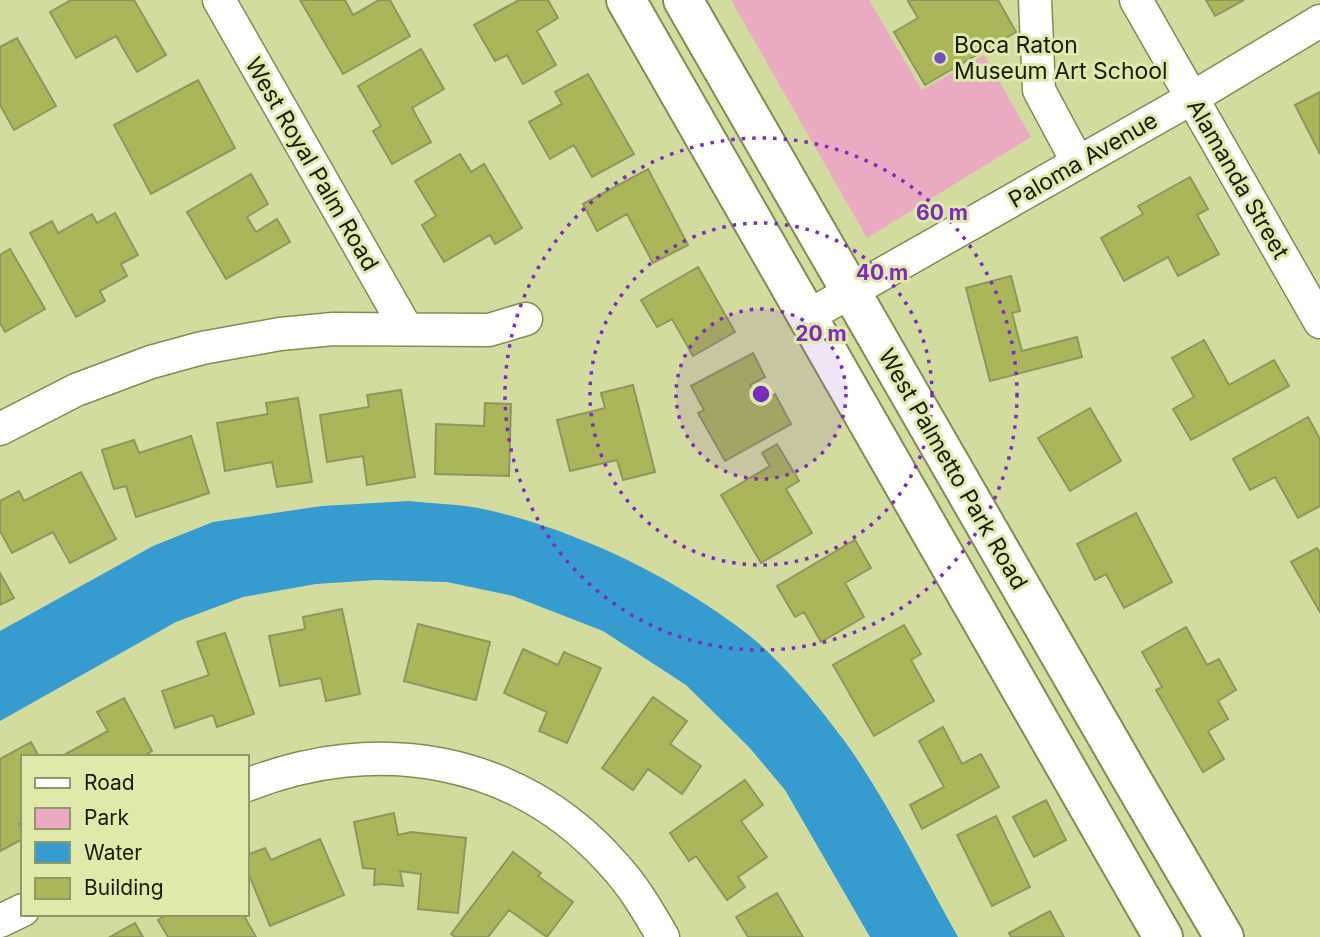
<svg xmlns="http://www.w3.org/2000/svg" width="1320" height="937" viewBox="0 0 1320 937" font-family="Inter,sans-serif">
<style>
.green{fill:#eaabc2}
.water{fill:#369bcf}
.building{fill:#aab659;stroke:#8e975b;stroke-width:2}
.lines{fill:none;stroke-linecap:round;stroke-linejoin:round}
.minor-casing{stroke:#838c50;stroke-width:35}
.major-casing{stroke:#838c50;stroke-width:42}
.minor{stroke:#fff;stroke-width:32}
.major{stroke:#fff;stroke-width:38}
.ring{fill:none;stroke:#7b2cbf;stroke-width:3.5;stroke-dasharray:3.5 7}
.poi-dot{fill:#764cc4;stroke:#dfeaaa;stroke-width:2.5}
.labels{text-anchor:middle;stroke-width:6;stroke-linejoin:round;paint-order:stroke}
.poi-label{font-size:23px;fill:#191c04;stroke:#dfeaaa;text-anchor:start}
.street-label{font-size:23px;fill:#191c04;stroke:#dfeaaa}
.centre{fill:#7b2cbf;stroke:#dfeaaa;stroke-width:3.5}
.ring-label{font-size:21px;text-anchor:middle;font-weight:bold;fill:#7b2cbf;stroke:#dfeaaa;stroke-width:6;stroke-linejoin:round;paint-order:stroke}
</style>
<rect width="100%" height="100%" fill="#d2dc9e"/>
<path class="green" d="M731,0H869L922,90L984,55L1031,137L867,238Z"/>
<path class="water" d="M409,501C434,504 460,504 483,509C575,529 672,576 746,633C780,659 818,705 843,739C886,798 922,873 958,937H870L785,790L749,747L686,685L603,631L513,596L447,582L376,580L316,584L243,597L176,622L0,721V631L153,546L213,522L322,506Z"/>
<path class="building" d="M71,0H134L166,55L137,72L116,36L76,58L50,12Z
M300,0H345L353,15L379,0H390L410,36L343,74Z
M519,0H548L558,18L537,31L556,65L523,84L507,55L495,61L474,25Z
M911,0H998L1016,32L925,85L894,32L918,18L908,1Z
M1206,0H1244L1215,16Z
M17,38L56,106L14,130L0,105V47Z
M421,49L444,89L412,108L431,142L392,164L373,131L381,126L358,86Z
M588,74L634,154L592,177L574,145L550,159L529,122L562,104L555,92Z
M198,80L235,148L151,194L114,125Z
M1320,92V154L1295,105Z
M460,154L471,172L484,164L522,228L495,244L490,235L444,262L422,225L436,216L415,181Z
M648,169L688,245L653,263L627,214L597,231L583,204Z
M251,174L268,204L247,217L256,232L277,219L290,242L226,279L187,212Z
M1190,177L1208,209L1197,215L1219,254L1178,276L1168,257L1124,281L1101,238L1143,214L1138,206Z
M115,213L138,255L121,264L127,276L100,291L105,301L76,317L30,233L52,221L58,233L92,214L97,223Z
M10,249L45,309L5,332L0,323V255Z
M698,267L735,332L693,356L672,319L657,327L641,300Z
M1011,276L1020,311L1012,313L1022,351L1077,337L1082,357L990,381L966,288Z
M1204,340L1229,385L1274,360L1289,386L1191,440L1173,409L1194,397L1172,358Z
M753,353L765,377L750,385L760,403L775,394L791,424L725,461L698,413L704,410L691,386Z
M633,385L655,472L623,480L617,460L570,471L557,420L605,408L601,393Z
M401,390L415,477L367,485L363,456L327,462L320,415L369,407L367,395Z
M298,398L312,482L277,487L272,462L225,471L217,423L268,414L266,403Z
M485,403L511,404L509,476L435,474L436,424L484,426Z
M1090,408L1121,461L1070,491L1038,438Z
M1308,417L1320,439V506L1298,518L1275,477L1250,490L1233,459Z
M191,436L209,493L136,517L126,486L114,489L102,450L134,440L139,453Z
M777,444L799,481L786,489L812,533L761,563L721,495L770,466L762,453Z
M81,472L116,539L70,563L53,532L12,553L0,531V501L19,491L24,501Z
M1136,513L1172,582L1124,608L1106,574L1095,580L1077,544Z
M855,540L871,568L845,583L864,617L821,642L804,612L795,617L777,586Z
M1317,548L1320,553V612L1291,562Z
M0,573L14,598L0,605Z
M342,609L360,694L326,701L321,678L280,686L269,636L305,629L303,617Z
M418,624L490,642L476,700L404,681Z
M904,625L921,654L911,660L934,701L874,736L833,665Z
M1186,627L1207,665L1219,659L1236,690L1218,701L1228,719L1208,731L1224,759L1203,772L1156,690L1162,687L1142,652Z
M225,633L254,714L217,727L213,715L175,728L162,691L209,675L197,642Z
M523,649L558,665L564,652L601,668L567,743L539,731L547,712L504,693Z
M653,697L687,721L670,744L701,766L682,794L648,769L633,790L602,768Z
M124,698L152,751L142,757H65L64,755L108,731L97,712Z
M943,727L962,764L981,754L999,787L922,829L910,805L944,787L919,741Z
M31,742L39,757H23V822L19,824L23,831V839L0,851V759Z
M745,780L763,805L741,821L767,857L738,877L745,887L727,900L696,856L689,861L670,833Z
M1046,800L1066,840L1034,857L1013,817Z
M394,813L398,835L411,832L466,838L458,913L418,909L421,874L400,871L403,886L381,884L374,885L375,869L363,868L354,822Z
M996,816L1030,887L992,906L957,835Z
M320,839L344,895L270,926L247,870V855L265,848L271,860Z
M513,852L541,873L538,876L573,902L547,937L509,910L488,937H455L451,934Z
M777,893L803,937H748L736,917Z
M1050,911L1064,937H1011L1009,933Z
M168,914H243L256,937H168L158,920Z
M135,923L143,937H110Z"/>
<g class="lines">
<defs>
<path id="minor" d="M219,0L406,328
M1035,0L1039,90L1078,163
M1136,0L1320,322
M808,316L1192,98L1320,21
M0,429L76,390L151,362L202,348L280,334L333,329L489,330L526,319
M247,785C376,734 517,756 612,863C633,885 648,911 663,937
M0,921L23,910"/>
<path id="major" d="M626,0L1163,937
M683,0L1135,785L1224,937"/>
</defs>
<use href="#minor" class="minor-casing"/>
<use href="#major" class="major-casing"/>
<use href="#minor" class="minor"/>
<use href="#major" class="major"/>
</g>
<circle cx="761" cy="394" r="85" fill="#7b2cbf" fill-opacity=".12"/>
<g class="ring">
<circle cx="761" cy="394" r="85"/>
<circle cx="761" cy="394" r="171"/>
<circle cx="761" cy="394" r="256"/>
</g>
<circle class="poi-dot" cx="940" cy="58" r="7"/>
<g class="labels">
<g class="poi-label">
<text x="954" y="53">Boca Raton<tspan x="954" dy="26">Museum Art School</tspan></text>
</g>
<g class="street-label">
<text transform="translate(1083 160) rotate(-30)" y="8">Paloma Avenue</text>
<text transform="translate(312 164) rotate(60)" y="8">West Royal Palm Road</text>
<text transform="translate(1238 179) rotate(60)" y="8">Alamanda Street</text>
<text transform="translate(953 469) rotate(60)" y="8">West Palmetto Park Road</text>
</g>
</g>
<circle cx="761" cy="394" r="10" class="centre"/>
<g class="ring-label">
<text x="942" y="220">60 m</text>
<text x="882" y="280">40 m</text>
<text x="821" y="341">20 m</text>
</g>
<rect x="21" y="755" width="228" height="161" fill="#dfeaaa" stroke="#909868" stroke-width="2"/>
<rect x="35" y="778" width="35" height="10" fill="#ffffff" stroke="#909868" stroke-width="2"/>
<text x="84" y="790" font-size="21" fill="#191c04">Road</text>
<rect x="35" y="808" width="35" height="21" fill="#eaabc2" stroke="#909868" stroke-width="2"/>
<text x="84" y="825" font-size="21" fill="#191c04">Park</text>
<rect x="35" y="842" width="35" height="21" fill="#369bcf" stroke="#909868" stroke-width="2"/>
<text x="84" y="860" font-size="21" fill="#191c04">Water</text>
<rect x="35" y="878" width="35" height="21" fill="#aab659" stroke="#909868" stroke-width="2"/>
<text x="84" y="895" font-size="21" fill="#191c04">Building</text>
</svg>
